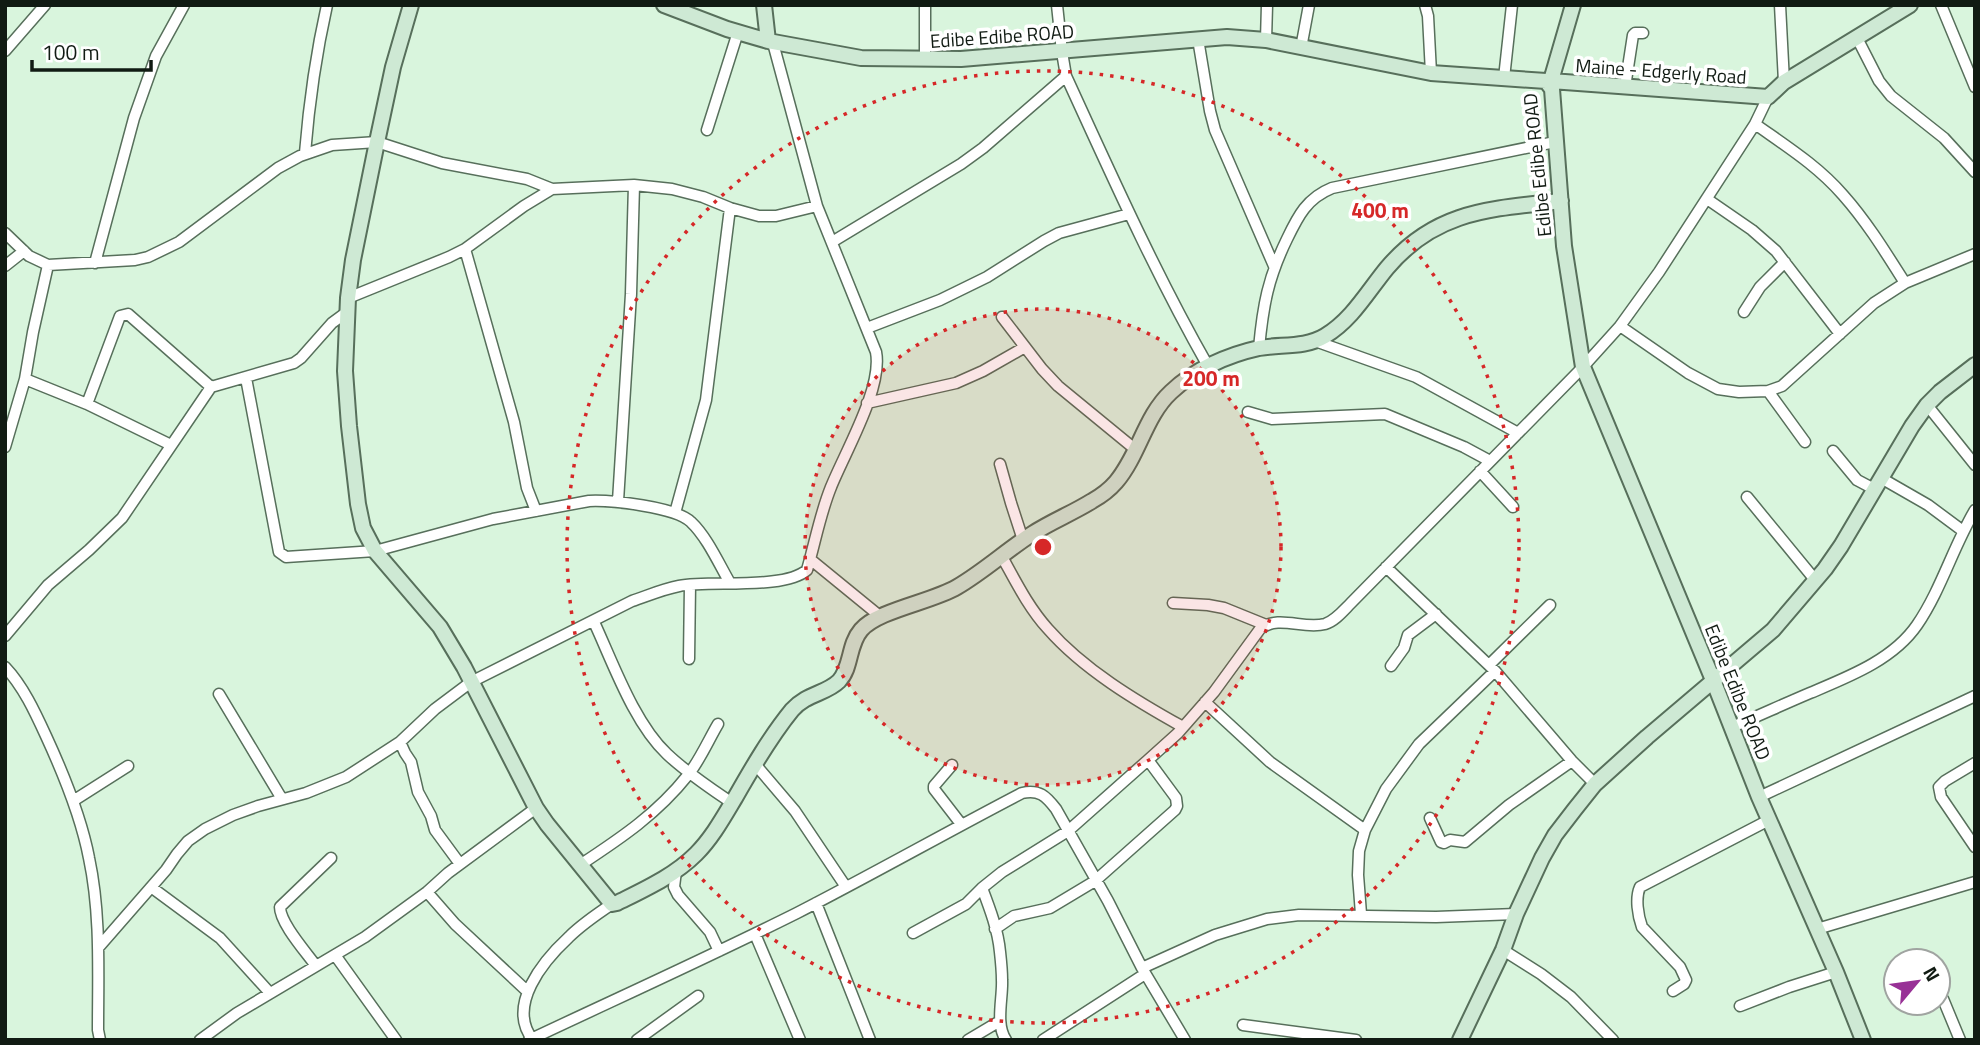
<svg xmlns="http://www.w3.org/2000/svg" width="1980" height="1045" viewBox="0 0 1980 1045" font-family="'Titillium Web',sans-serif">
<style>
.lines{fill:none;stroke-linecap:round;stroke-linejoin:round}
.street-casing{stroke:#576f5b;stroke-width:13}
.secondary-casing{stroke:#576f5b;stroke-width:18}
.street{stroke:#fff;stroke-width:10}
.secondary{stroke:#cee9d4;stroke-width:14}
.ring{fill:none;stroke:#d62828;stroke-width:3.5;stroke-dasharray:3.5 7}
.labels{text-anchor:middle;stroke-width:7;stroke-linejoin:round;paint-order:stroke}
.street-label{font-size:19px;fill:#111b13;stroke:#fff}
.centre{fill:#d62828;stroke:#fff;stroke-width:3.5}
.ring-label{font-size:21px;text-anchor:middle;font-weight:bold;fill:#d62828;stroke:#fff;stroke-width:7;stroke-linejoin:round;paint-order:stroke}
</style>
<rect width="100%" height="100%" fill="#d9f5dd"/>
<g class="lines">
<defs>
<path id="street" d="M1057,5L1062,52L1066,76C1111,174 1155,273 1208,366
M1425,5L1428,16L1431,73
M1780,5L1784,82
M1941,5L1975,87
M1857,38L1879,81L1891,96L1944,138L1975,172
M1198,39L1210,111L1215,130L1274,266
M1266,40L1267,5
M1301,48L1309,5
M5,51L45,5
M925,60V5
M1504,78L1512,5
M1625,87L1633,35L1635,33H1643
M1755,124C1786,146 1818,166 1843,195C1867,222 1886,253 1905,283
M707,130L738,32
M305,153C309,104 316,54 327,5
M1707,199L1752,230L1776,251L1840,334
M5,233L29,256L48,265L135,260L148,257L179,242L278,168L300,156L332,145L377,142L442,163L527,179L552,189
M832,242L961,164L983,148L1066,76
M465,249L514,422L527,488L536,511
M95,263L134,118L156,56L184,5
M5,266L24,251
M348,298L449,257L465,249L524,206L552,189L634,185L672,189L703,197L730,208L759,216H776L817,206
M1744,312L1760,287L1785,262
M1002,317L1042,369L1058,386L1136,450
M1620,326L1688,373L1718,389L1739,392L1768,391L1782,386L1874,303L1905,283L1975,254
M867,328L940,300L987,277L1044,241L1059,233L1129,214
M1315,341L1416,377L1518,433
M1259,348C1263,305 1268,278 1287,239C1298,216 1307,198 1332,188L1555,142
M246,378L279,552L286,557L375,551L493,519L589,501C611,500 676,507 691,522C707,537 719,564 730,583
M25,379L87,404L171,445
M1768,391L1805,442
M867,403L956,383L983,371L1025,347
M87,404L120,316L128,314L211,387
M1927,405L1975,465
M1248,412L1272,419L1385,414L1464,447L1490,461
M5,447L25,379L33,332L48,265
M1833,451L1857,480L1874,489
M1000,464L1011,503L1023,540
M1480,471L1513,507
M1881,478L1928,505L1963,531
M1747,497L1816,581
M618,501L631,294L634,185
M675,513L706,400L730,208
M1001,555C1015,580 1028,607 1048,629C1083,669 1136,701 1183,727
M810,559L881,617
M1386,567L1495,671L1572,761L1595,784
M1173,603L1208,605L1224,608L1266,625
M594,622C613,663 634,723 667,754C687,773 710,788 732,803
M5,636L48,585L89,550L122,518L211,387L294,363L301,358L332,323L347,312
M689,659L690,585
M1489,665L1550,605
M1391,666L1404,648L1408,635L1436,614
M5,667C23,686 35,712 46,736C64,775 81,816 89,858C101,914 98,973 98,1030L100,1040
M219,694L282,799
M1205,702L1270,762L1365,830
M1732,727C1758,716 1784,704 1810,693C1848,677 1893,660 1917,625C1941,590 1953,547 1975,510
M400,742L405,753L411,762L418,792L431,816L435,830L460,864
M1975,763L1945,781L1939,787L1941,797L1975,847
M755,764L795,811L846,887
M952,765L934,786V789L961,824
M1759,797L1975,696
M73,801L128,766
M1430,818L1441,842L1444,843L1450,840L1465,842L1509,805L1572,761
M580,865C621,838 657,814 688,775C700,760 708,741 718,724
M676,871L674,887L678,895L710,932L719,951
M151,887L220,938L270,993
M982,888C990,909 998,930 1000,952C1001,961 1002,971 1002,980C1003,998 995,1024 1006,1040
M427,892L455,924L528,992
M816,903L870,1040
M1361,914L1358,875L1359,851L1365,830L1386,789L1419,744L1495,671
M995,929L1014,916L1050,908L1095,881L1175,810L1177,806L1176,798L1148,760
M1817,929L1975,882
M913,933L966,904L982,888L1002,872L1068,831L1148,760L1178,733L1214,692L1260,629C1279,614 1303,630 1325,624C1335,621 1343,611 1351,603L1583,367L1620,326L1659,272L1755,124L1768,97
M755,934L800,1040
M98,948L166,870L177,854L188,841L205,829L233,815L258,806L306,793L346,777L400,742L435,709L471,682L632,601C647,596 663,589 679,586C711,580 784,590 807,570C815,543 820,514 831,487C845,452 883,388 876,352L817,206L773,43
M1503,950L1541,974L1571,997L1613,1040
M335,955L396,1040
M316,966C306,952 280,923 280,907L331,858
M1142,968L1215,935L1267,919L1299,915L1436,917L1516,914
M1673,991L1684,984L1686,980L1680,967L1642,927C1638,916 1635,898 1640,887L1769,820
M1943,999L1960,1040
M1740,1006L1789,987L1836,972
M1243,1025L1356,1040
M200,1040L237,1013L365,937L427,892L448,873L536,808
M529,1040C618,998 709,957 797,913C873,874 947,832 1022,793C1039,789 1046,796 1056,809L1108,901L1142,968L1185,1040
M533,1040C506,1006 543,961 569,937C582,924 597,914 612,904
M637,1040L698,996
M968,1040L1000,1021
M1043,1040L1145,974"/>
<path id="secondary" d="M411,5L393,67L377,142L353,260L348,298L345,371L349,426L358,504L363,528L375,551L440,627L464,667L536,808L547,824L612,904L617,903C645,889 674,876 696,854C712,838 723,818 735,798C752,768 770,737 792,710C807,693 826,694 839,681C852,667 848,645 861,630C878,610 932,602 957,587C983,572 1007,550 1032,534C1052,521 1073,513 1092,501C1101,496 1110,489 1116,482C1139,455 1145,416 1171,392C1194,370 1227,355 1259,348C1281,344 1305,348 1325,336C1352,320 1368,291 1387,268C1436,210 1491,209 1561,201
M664,5L727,29L768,41L861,58L961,59L1227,37L1266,40L1431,73L1546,81L1552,89L1564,246L1583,367L1713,680L1759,797L1836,972L1863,1040
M764,5L768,41
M1551,81L1768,97L1784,82L1910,5
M1550,84L1573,5
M1460,1040L1503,950L1516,914L1542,858L1555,835L1575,809L1595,784L1647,737L1773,630L1825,569L1841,546L1912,426L1927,405L1940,392L1975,365"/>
</defs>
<use href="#street" class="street-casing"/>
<use href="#secondary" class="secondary-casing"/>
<use href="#street" class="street"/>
<use href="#secondary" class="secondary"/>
</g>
<circle cx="1043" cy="547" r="238" fill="#d62828" fill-opacity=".12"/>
<g class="ring">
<circle cx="1043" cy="547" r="238"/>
<circle cx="1043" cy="547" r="476"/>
</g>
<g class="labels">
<g class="street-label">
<text transform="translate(1002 36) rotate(-4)" y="7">Edibe Edibe ROAD</text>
<text transform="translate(1661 71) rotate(4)" y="7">Maine - Edgerly Road</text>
<text transform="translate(1537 165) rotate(-96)" y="7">Edibe Edibe ROAD</text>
<text transform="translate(1738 692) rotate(68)" y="7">Edibe Edibe ROAD</text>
</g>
</g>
<circle cx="1043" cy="547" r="10" class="centre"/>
<g class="ring-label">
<text x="1380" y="218">400 m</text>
<text x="1211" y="386">200 m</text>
</g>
<rect width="1980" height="1045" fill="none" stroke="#111b13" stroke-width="14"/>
<g transform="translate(1917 982) rotate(61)"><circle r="33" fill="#ffffff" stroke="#a0a4a1" stroke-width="2"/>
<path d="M0-5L12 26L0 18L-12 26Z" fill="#983196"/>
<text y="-10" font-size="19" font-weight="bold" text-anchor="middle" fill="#111b13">N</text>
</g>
<path d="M32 60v10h119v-10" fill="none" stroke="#111b13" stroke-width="3.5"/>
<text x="42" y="60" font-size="21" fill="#111b13" stroke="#ffffff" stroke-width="5" paint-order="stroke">100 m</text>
</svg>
